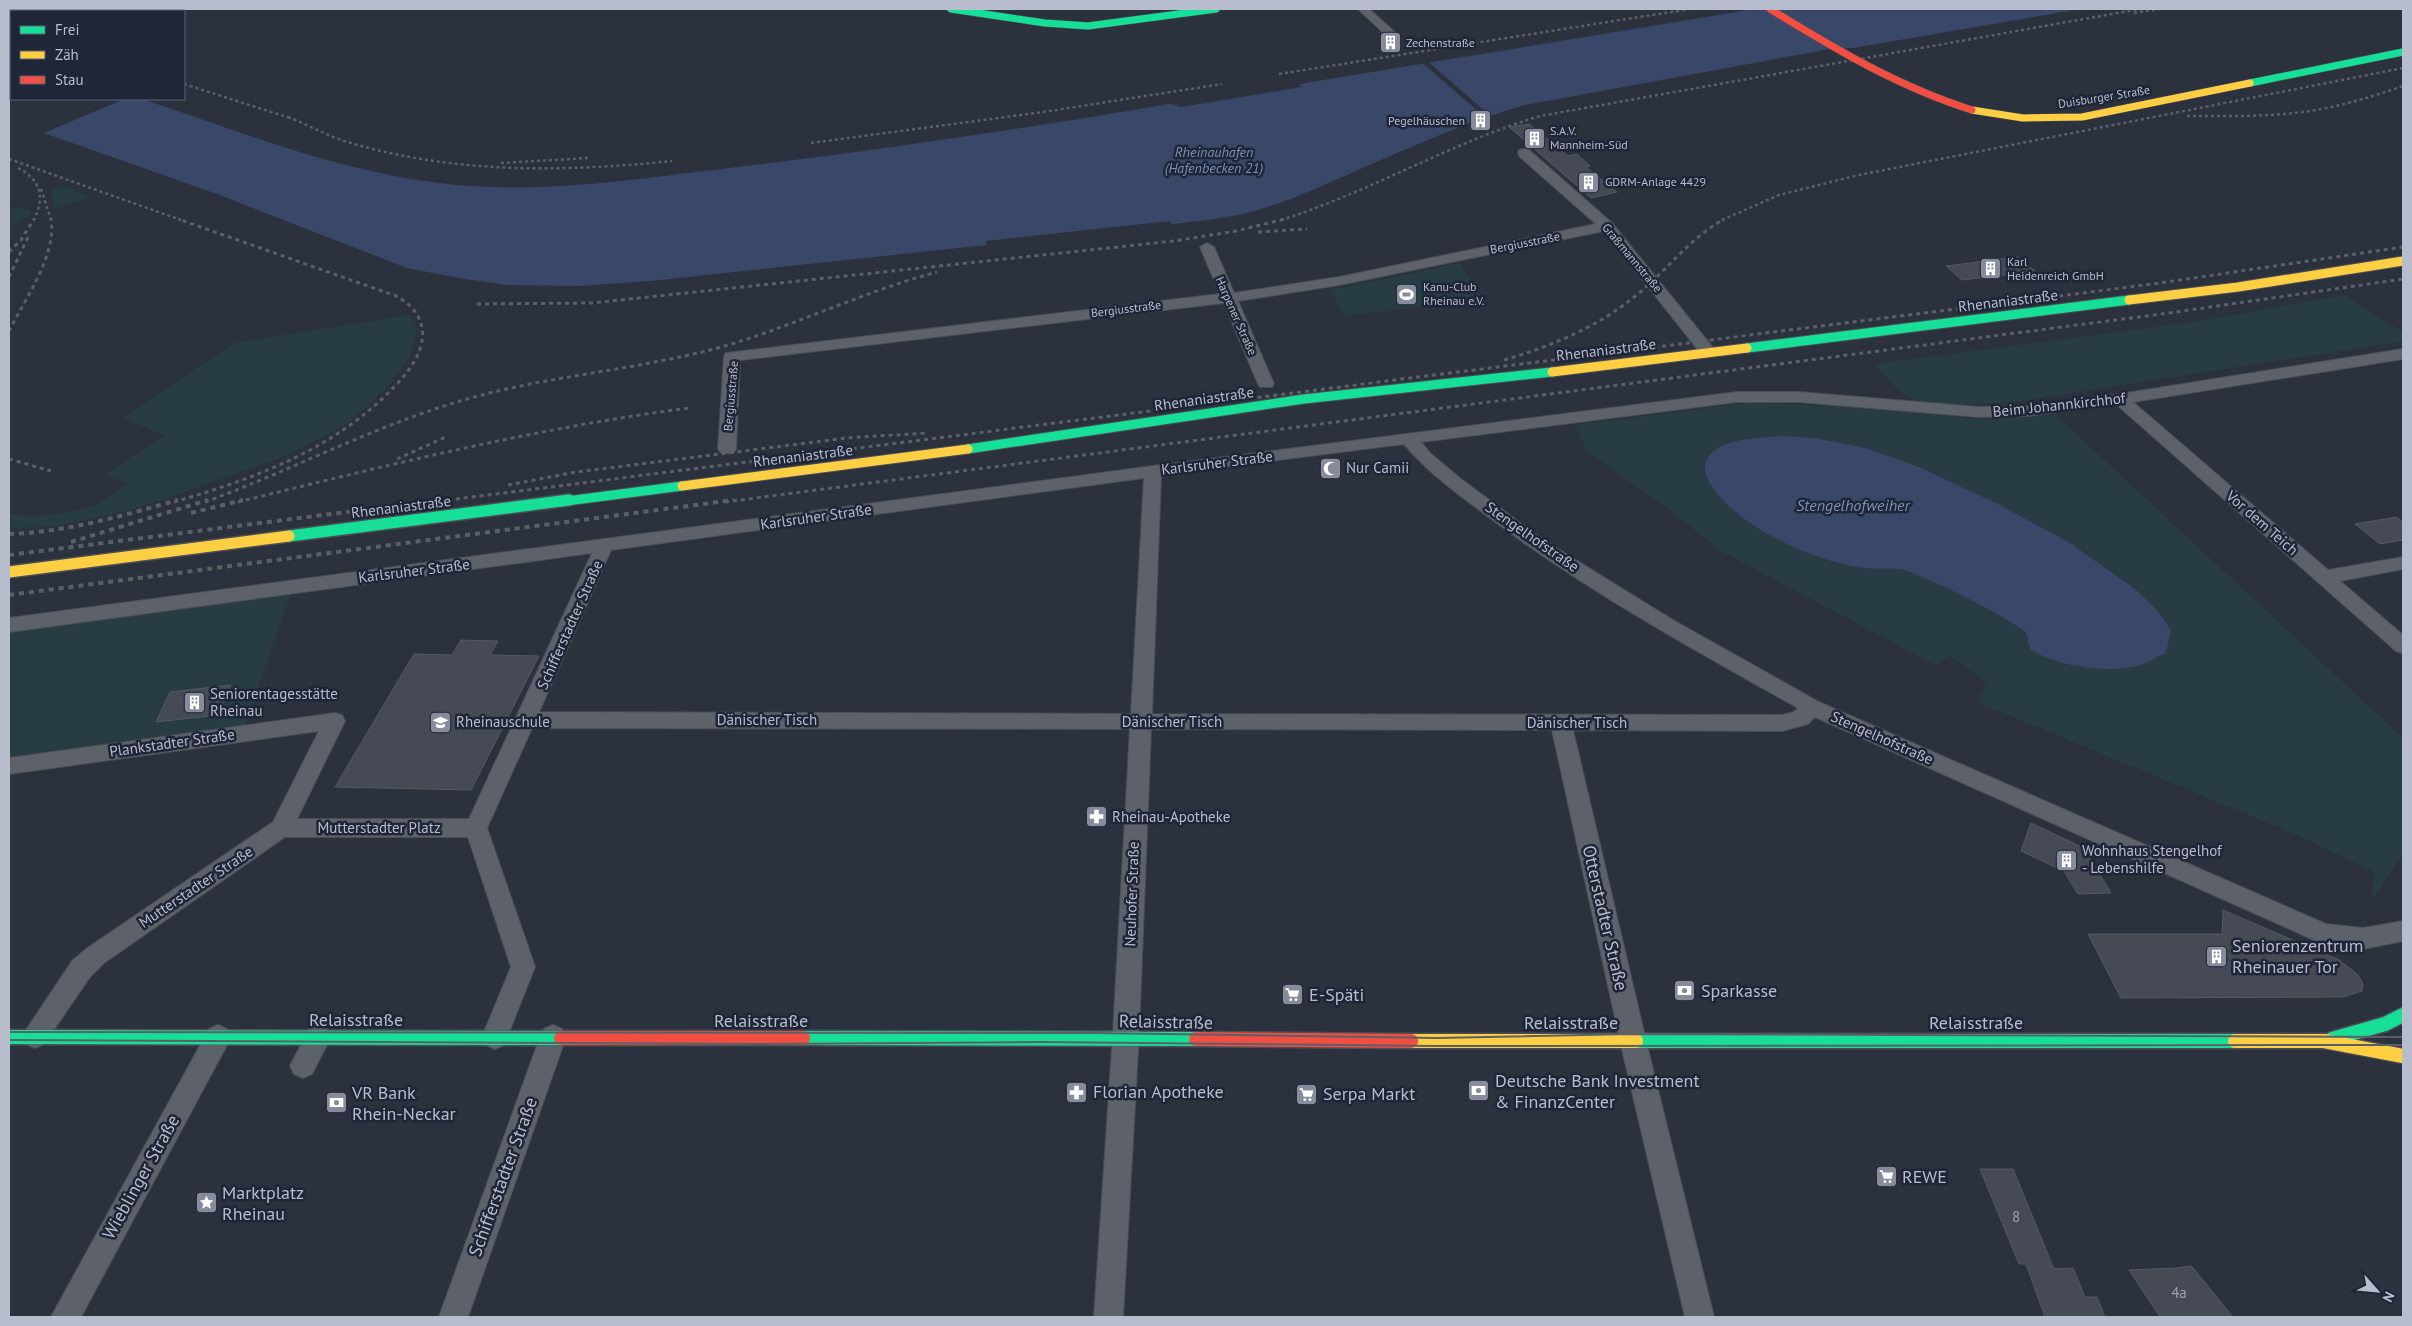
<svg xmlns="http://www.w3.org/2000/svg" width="2412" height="1326" viewBox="0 0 2412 1326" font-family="'PT Sans',sans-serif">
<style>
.green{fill:#283c43;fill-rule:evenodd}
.water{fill:#394869}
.pier{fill:#2c323d}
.building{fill:#454a54;stroke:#545964}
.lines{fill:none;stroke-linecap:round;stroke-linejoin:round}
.street-casing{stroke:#4b4e57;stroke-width:2}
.fast-far3-casing{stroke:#4b4e57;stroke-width:8}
.fast-far2-casing{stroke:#4b4e57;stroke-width:11}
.fast-far1-casing{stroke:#4b4e57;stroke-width:14}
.fast-casing{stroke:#4b4e57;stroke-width:17}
.slow-far3-casing{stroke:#4b4e57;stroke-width:8}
.slow-far2-casing{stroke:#4b4e57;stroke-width:11}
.slow-far1-casing{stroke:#4b4e57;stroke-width:14}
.slow-casing{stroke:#4b4e57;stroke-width:17}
.jam-casing{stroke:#4b4e57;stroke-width:17}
.street{fill:#5d616a;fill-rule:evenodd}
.fast-far3{stroke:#16e098;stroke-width:7}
.fast-far2{stroke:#16e098;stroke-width:9}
.fast-far1{stroke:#16e098;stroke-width:11}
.fast{stroke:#16e098;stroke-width:14}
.slow-far3{stroke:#ffcf43;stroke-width:7}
.slow-far2{stroke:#ffcf43;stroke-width:9}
.slow-far1{stroke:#ffcf43;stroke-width:11}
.slow{stroke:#ffcf43;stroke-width:14}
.jam{stroke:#f24e42;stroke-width:14}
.tram{stroke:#5b6068;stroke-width:2}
.rail-far2{stroke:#5b6068;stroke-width:2.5;stroke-dasharray:3 3;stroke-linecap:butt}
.rail-far1{stroke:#5b6068;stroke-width:3;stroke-dasharray:4 4;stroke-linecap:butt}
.rail{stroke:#5b6068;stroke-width:4;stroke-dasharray:5 5;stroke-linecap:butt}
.jam-bridge-casing{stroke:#4b4e57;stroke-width:8;stroke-linecap:butt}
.jam-bridge{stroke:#f24e42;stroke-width:7}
.labels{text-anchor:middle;stroke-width:5;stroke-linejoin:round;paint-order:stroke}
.far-poi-label{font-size:12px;fill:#b7bdcd;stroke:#1e2638;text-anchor:start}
.far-street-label{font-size:12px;fill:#b7bdcd;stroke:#1e2638}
.far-water-label{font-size:14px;font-style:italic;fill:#7d8fb5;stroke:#1e2638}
.street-label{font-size:15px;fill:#b7bdcd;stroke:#1e2638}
.poi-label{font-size:15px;fill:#b7bdcd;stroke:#1e2638;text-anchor:start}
.near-number-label{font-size:15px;fill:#9aa0af}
.water-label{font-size:16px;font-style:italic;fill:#7d8fb5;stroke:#1e2638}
.near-street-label{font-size:18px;fill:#b7bdcd;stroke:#1e2638}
.near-poi-label{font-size:18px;fill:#b7bdcd;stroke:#1e2638;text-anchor:start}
</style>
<rect width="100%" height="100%" fill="#2c323d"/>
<path class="green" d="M62,186L91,197L54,209L51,190Z
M14,207L30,211L29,216L15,224L9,222V209Z
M1460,263L1484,299L1344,316L1331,290Z
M2344,295L2403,332V341L2015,402C1989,403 1925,410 1904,395C1893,386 1884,374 1874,364L2200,321Z
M410,315L417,333L409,358L387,388L347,424L283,457L136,509L57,526L9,528V513C29,519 81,513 100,503C110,497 119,489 129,483L104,475L165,436L124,418L234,343Z
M1745,403L1848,406L1979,419L2056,415L2403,738V856C2391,869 2384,886 2371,899L2375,872L2297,835L1977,702L1986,682L1950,656L1935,665L1721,551L1667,508L1586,451L1576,425ZM1783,436L1815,438L1866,448L1919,467L1998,504L2070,543L2135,589L2141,665L2111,668L2078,667L2030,649L2027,632C1991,610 1932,574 1891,568C1882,566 1871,568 1861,568L1711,452L1749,438Z
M291,593L242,733L9,763V631Z"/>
<path class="water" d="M1755,9H2080L1853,48L1830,49L1525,105C1465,122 1409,148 1351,173C1317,188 1283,204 1247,213C1223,219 1197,221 1172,224L1170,221L986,241V245L651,281L579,286L508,285L464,279L407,268L217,194L44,133L124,99H142C239,131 337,171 439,183C533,195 629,180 722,169C872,151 1021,129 1170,104L1181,107L1302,87L1299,84Z
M1783,436L1815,438L1866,448L1919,467L1998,504L2070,543L2135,589L2156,609L2171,630L2166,653C2158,656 2150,662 2141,665C2110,674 2057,667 2030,649L2026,632C1991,609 1954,590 1915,574C1894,565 1880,571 1859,567C1813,560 1746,530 1717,493C1710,484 1701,471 1707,459C1718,438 1761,437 1783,436Z"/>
<path class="pier" d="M1426,60L1492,117L1487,119L1420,61Z"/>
<path class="building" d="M1529,124L1568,156L1577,154L1590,166L1586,167L1617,192L1591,198L1509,127Z
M2018,257L2035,271L1962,280L1946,266Z
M2397,517L2403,522V540L2380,544L2355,524Z
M461,640L498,641L490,655L539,656L471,790L335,787L414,654L452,655Z
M231,685L218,715L156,722L170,692Z
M2031,823L2084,848L2111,893L2078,894L2064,871L2021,851Z
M2223,910L2339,960L2358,975L2363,984L2362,991L2343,997L2121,998L2088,934H2222Z
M1980,1169H2013L2054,1269L2073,1268L2085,1297H2097L2105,1317H2045L2026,1264H2019Z
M2191,1266L2194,1269L2233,1317H2160L2129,1270L2177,1268Z"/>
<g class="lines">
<defs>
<path id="street" d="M1358,9H1369L1397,34V38H1389Z
M1524,149L1529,150L1612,223L1714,349L1716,352L1714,355H1702L1604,231L1339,285L1238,301L1274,384L1272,387H1260L1258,384L1224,303L740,360L736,449L733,453H721L718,449L724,356L726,353L1220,294L1200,247L1207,243L1214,247L1234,293L1339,277L1596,224L1519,156L1518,153L1519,150Z
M2403,349V359L2133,402L2328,570L2403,557V569L2340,581L2403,635V653L2396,651L2116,404L2028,416L1979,417L1799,402H1737L1421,442L1430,453L1461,479L1542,539L1673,620L1819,702L2326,924L2363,928L2403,921V941L2363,949L2323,944L1815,717L1808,724L1782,731L1573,730L1647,1045L1714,1317H1685L1621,1045L1552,730L1151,729L1139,1033L1123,1317H1094L1113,1033L1130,729L532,728L487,828L535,967L504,1045L495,1049L486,1045L482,1037L511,967L468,837H285L104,963L90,977L44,1044L35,1048L26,1044L22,1036L72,961L86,949L273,822L319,731L9,774V758L335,713L342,715L345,721L297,819H469L592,553L9,632V618L1153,466L1737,392H1799L1979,407L2028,406L2120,394ZM1404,444C1430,475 1462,497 1494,521C1589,592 1694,650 1798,708L1794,712L1782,715L1152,714L1161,475ZM1144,478L1131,714L539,712L611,550Z
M218,1025L227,1029L231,1037L227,1045L81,1317H51L209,1029Z
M318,1025L327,1029L331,1037L312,1074L303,1078L294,1074L290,1066L309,1029Z
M553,1025L562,1029L566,1037L468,1317H439L540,1037L544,1029Z"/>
<path id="fast-far3" d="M951,9L1045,23L1088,26L1216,9
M2250,83L2403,52"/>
<path id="fast-far2" d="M1747,348L2129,300
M968,449L1304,399L1552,372
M559,502L682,486"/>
<path id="fast-far1" d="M289,536L569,500"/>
<path id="fast" d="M9,1037L561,1038
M803,1038L1196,1039
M2332,1039L2385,1024L2403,1015
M1636,1041H2235"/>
<path id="slow-far3" d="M1972,110L2023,118L2082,117L2250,83"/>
<path id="slow-far2" d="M2129,300L2238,287L2403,261
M1552,372L1747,348
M682,486L968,449"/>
<path id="slow-far1" d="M9,572L289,536"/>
<path id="slow" d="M1411,1041H1636
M2235,1041H2324L2403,1056"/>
<path id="jam" d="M561,1038H803
M1196,1039L1411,1041"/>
</defs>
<use href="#street" class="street-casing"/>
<use href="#fast-far3" class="fast-far3-casing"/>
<use href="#fast-far2" class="fast-far2-casing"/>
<use href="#fast-far1" class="fast-far1-casing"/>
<use href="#fast" class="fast-casing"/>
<use href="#slow-far3" class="slow-far3-casing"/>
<use href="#slow-far2" class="slow-far2-casing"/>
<use href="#slow-far1" class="slow-far1-casing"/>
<use href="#slow" class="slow-casing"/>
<use href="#jam" class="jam-casing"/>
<use href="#street" class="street"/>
<use href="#fast-far3" class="fast-far3"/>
<use href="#fast-far2" class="fast-far2"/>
<use href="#fast-far1" class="fast-far1"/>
<use href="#fast" class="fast"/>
<use href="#slow-far3" class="slow-far3"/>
<use href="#slow-far2" class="slow-far2"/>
<use href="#slow-far1" class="slow-far1"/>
<use href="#slow" class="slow"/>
<use href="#jam" class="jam"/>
<path class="tram" d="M9,1032L1093,1033L1437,1038L1632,1034L2403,1037
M9,1040L749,1044L1041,1042L1438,1046L2403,1045"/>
<path class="rail-far2" d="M2134,13L2159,9
M9,46H11
M1279,74L1690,9
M184,84L293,119
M2187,116C2225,116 2264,117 2302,112C2336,108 2371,97 2403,86
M288,117C309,125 329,137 351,143C456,174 564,172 672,161
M811,143L1043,112L1222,84
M9,159L181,220
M501,163L588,158
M18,168C41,180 45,197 34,220
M41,189L51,220
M1281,220C1370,192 1450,143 1540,116L2140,9
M1722,220L1779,195L1859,175L2403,68"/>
<path class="rail-far1" d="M1258,232L1307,229
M9,252L21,240L34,219
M9,277L29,235
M477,304L592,303L1174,241L1236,231L1285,219
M9,331C25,299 57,255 51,219
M1504,360C1552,346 1598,327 1638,294C1669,268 1688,240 1724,219
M9,459L51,471
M397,459L448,436
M508,485L576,472L846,438L927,433
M174,502C253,479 333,450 391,390C404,377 416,363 421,346C427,323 415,306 396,296L178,219
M205,502C290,471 370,428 457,402C542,376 632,371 718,348C792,327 862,292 937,272
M238,502C388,465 536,428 689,408
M432,502L2153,284L2403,247
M725,502L2169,313L2403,279"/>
<path class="rail" d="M191,513L243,500
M9,534C67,532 122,516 178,500
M71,542L208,500
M9,555L441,500
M9,595L734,500"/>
<defs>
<path id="jam-bridge" d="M1770,9C1835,49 1899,87 1972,110"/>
</defs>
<use href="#jam-bridge" class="jam-bridge-casing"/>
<use href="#jam-bridge" class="jam-bridge"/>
</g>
<defs>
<symbol id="building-square" viewBox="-11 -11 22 22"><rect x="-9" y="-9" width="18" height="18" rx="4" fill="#868c9b" stroke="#1e2638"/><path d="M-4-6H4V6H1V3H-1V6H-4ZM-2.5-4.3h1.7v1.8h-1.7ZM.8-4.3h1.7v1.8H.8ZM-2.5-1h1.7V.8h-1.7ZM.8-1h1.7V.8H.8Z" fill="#fff"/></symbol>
<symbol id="stadium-square" viewBox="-11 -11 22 22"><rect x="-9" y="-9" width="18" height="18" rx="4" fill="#868c9b" stroke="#1e2638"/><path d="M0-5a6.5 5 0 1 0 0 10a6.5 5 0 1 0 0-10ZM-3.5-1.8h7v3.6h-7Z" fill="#fff"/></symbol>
<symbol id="mosque-square" viewBox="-11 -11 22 22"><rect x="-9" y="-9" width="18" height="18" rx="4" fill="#868c9b" stroke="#1e2638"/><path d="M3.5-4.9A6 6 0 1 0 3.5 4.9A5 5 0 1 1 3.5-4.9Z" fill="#fff"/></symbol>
<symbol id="school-square" viewBox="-11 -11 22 22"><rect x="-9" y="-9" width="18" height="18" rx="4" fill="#868c9b" stroke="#1e2638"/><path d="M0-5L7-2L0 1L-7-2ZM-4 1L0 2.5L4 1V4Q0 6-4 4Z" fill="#fff"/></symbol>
<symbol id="pharmacy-square" viewBox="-11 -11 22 22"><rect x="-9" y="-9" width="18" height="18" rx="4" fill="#868c9b" stroke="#1e2638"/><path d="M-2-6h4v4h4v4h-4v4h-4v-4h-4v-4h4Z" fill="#fff"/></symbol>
<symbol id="bank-square" viewBox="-11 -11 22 22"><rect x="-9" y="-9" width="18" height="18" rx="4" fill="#868c9b" stroke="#1e2638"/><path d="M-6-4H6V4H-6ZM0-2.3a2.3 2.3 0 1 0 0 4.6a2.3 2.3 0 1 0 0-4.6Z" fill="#fff"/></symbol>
<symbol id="supermarket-square" viewBox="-11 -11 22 22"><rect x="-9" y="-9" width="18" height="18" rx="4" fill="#868c9b" stroke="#1e2638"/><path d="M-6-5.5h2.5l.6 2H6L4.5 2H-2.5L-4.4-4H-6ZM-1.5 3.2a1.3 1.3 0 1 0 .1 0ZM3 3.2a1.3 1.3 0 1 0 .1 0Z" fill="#fff"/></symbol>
<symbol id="sight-square" viewBox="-11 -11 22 22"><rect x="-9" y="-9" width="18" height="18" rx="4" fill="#868c9b" stroke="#1e2638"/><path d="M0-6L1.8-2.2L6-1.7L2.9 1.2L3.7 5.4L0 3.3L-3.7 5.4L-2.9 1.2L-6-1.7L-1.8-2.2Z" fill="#fff"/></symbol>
</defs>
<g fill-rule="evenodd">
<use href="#building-square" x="1378" y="30" width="25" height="25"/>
<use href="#building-square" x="1468" y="108" width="25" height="25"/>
<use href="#building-square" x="1522" y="126" width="25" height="25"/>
<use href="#building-square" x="1576" y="170" width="25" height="25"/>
<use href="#building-square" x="1978" y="256" width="25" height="25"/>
<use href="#stadium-square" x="1394" y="282" width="25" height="25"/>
<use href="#mosque-square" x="1318" y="456" width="25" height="25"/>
<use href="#building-square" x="182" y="690" width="25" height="25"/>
<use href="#school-square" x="428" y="710" width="25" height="25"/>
<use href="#pharmacy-square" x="1084" y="804" width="25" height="25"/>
<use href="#building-square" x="2054" y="848" width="25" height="25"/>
<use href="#building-square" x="2204" y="944" width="25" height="25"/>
<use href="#bank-square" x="1672" y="978" width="25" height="25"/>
<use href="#supermarket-square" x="1280" y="982" width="25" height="25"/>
<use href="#bank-square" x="1466" y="1078" width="25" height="25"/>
<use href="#pharmacy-square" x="1064" y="1080" width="25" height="25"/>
<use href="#supermarket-square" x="1294" y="1082" width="25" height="25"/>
<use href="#bank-square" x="324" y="1090" width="25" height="25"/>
<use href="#supermarket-square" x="1874" y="1164" width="25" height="25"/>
<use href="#sight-square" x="194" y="1190" width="25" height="25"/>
</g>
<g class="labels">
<g class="far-poi-label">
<text x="1406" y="47">Zechenstraße</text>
<text x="1465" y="125" text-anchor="end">Pegelhäuschen</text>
<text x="1550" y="135">S.A.V.<tspan x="1550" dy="14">Mannheim-Süd</tspan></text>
<text x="1605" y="186">GDRM-Anlage 4429</text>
<text x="2007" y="266">Karl<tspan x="2007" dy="14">Heidenreich GmbH</tspan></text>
<text x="1423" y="291">Kanu-Club<tspan x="1423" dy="14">Rheinau e.V.</tspan></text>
</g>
<g class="far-street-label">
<text transform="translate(2104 97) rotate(-9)" y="4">Duisburger Straße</text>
<text transform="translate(1525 243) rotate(-11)" y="4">Bergiusstraße</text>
<text transform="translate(1632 258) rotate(50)" y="4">Graßmannstraße</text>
<text transform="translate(1126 309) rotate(-7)" y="4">Bergiusstraße</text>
<text transform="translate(1236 316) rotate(66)" y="4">Harpener Straße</text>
<text transform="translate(731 396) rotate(-85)" y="4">Bergiusstraße</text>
</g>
<g class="far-water-label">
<text x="1214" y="157">Rheinauhafen<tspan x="1214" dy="16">(Hafenbecken 21)</tspan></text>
</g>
<g class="street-label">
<text transform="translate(2008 301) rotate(-7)" y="5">Rhenaniastraße</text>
<text transform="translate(1606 350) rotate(-7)" y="5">Rhenaniastraße</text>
<text transform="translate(1204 399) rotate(-8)" y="5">Rhenaniastraße</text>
<text transform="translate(2059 405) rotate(-6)" y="5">Beim Johannkirchhof</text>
<text transform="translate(803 456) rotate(-7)" y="5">Rhenaniastraße</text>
<text transform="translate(1217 463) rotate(-7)" y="5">Karlsruher Straße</text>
<text transform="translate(401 507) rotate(-7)" y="5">Rhenaniastraße</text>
<text transform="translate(816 517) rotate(-8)" y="5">Karlsruher Straße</text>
<text transform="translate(2262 523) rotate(41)" y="5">Vor dem Teich</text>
<text transform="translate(1532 537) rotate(35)" y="5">Stengelhofstraße</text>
<text transform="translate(414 571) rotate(-7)" y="5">Karlsruher Straße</text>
<text transform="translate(570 625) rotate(-66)" y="5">Schifferstadter Straße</text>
<text x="767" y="725">Dänischer Tisch</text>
<text x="1172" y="727">Dänischer Tisch</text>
<text x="1577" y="728">Dänischer Tisch</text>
<text transform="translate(1882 738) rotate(24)" y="5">Stengelhofstraße</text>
<text transform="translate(172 743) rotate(-8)" y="5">Plankstadter Straße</text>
<text x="379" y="833">Mutterstadter Platz</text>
<text transform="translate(196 887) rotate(-34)" y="5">Mutterstadter Straße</text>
<text transform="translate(1132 894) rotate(-88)" y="5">Neuhofer Straße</text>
</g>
<g class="poi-label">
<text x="1346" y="473">Nur Camii</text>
<text x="210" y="699">Seniorentagesstätte<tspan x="210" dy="17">Rheinau</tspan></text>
<text x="456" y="727">Rheinauschule</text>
<text x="1112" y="822">Rheinau-Apotheke</text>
<text x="2082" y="856">Wohnhaus Stengelhof<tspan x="2082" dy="17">- Lebenshilfe</tspan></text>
</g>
<g class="near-number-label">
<text x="2016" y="1222">8</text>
<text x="2179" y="1298">4a</text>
</g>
<g class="water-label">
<text x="1853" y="511">Stengelhofweiher</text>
</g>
<g class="near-street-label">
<text transform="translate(1605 918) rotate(77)" y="6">Otterstadter Straße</text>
<text x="356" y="1026">Relaisstraße</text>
<text x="761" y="1027">Relaisstraße</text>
<text transform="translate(1166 1022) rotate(1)" y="6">Relaisstraße</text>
<text x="1571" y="1029">Relaisstraße</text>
<text x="1976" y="1029">Relaisstraße</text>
<text transform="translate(141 1177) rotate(-61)" y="6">Wieblinger Straße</text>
<text transform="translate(503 1177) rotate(-70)" y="6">Schifferstadter Straße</text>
</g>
<g class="near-poi-label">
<text x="2232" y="952">Seniorenzentrum<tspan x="2232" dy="21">Rheinauer Tor</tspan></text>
<text x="1701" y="997">Sparkasse</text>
<text x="1309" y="1001">E-Späti</text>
<text x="1495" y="1087">Deutsche Bank Investment<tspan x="1495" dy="21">&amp; FinanzCenter</tspan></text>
<text x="1093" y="1098">Florian Apotheke</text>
<text x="352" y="1099">VR Bank<tspan x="352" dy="21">Rhein-Neckar</tspan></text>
<text x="1323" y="1100">Serpa Markt</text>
<text x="1902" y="1183">REWE</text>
<text x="222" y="1199">Marktplatz<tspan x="222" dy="21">Rheinau</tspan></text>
</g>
</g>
<rect width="2412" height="1326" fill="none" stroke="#b7bdcd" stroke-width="20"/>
<rect x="10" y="10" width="175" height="90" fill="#1e2638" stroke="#5b6274"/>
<rect x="20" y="26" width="25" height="8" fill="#16e098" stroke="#5b6274"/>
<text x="55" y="35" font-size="15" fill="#b7bdcd">Frei</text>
<rect x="20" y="51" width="25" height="8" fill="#ffcf43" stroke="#5b6274"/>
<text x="55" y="60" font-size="15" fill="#b7bdcd">Zäh</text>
<rect x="20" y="76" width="25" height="8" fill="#f24e42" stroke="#5b6274"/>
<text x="55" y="85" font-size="15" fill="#b7bdcd">Stau</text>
<g transform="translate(2377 1291) rotate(117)" stroke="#1e2638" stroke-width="4" paint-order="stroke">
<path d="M0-4L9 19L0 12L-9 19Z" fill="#b7bdcd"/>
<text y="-8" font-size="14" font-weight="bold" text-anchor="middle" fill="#b7bdcd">N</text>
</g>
</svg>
